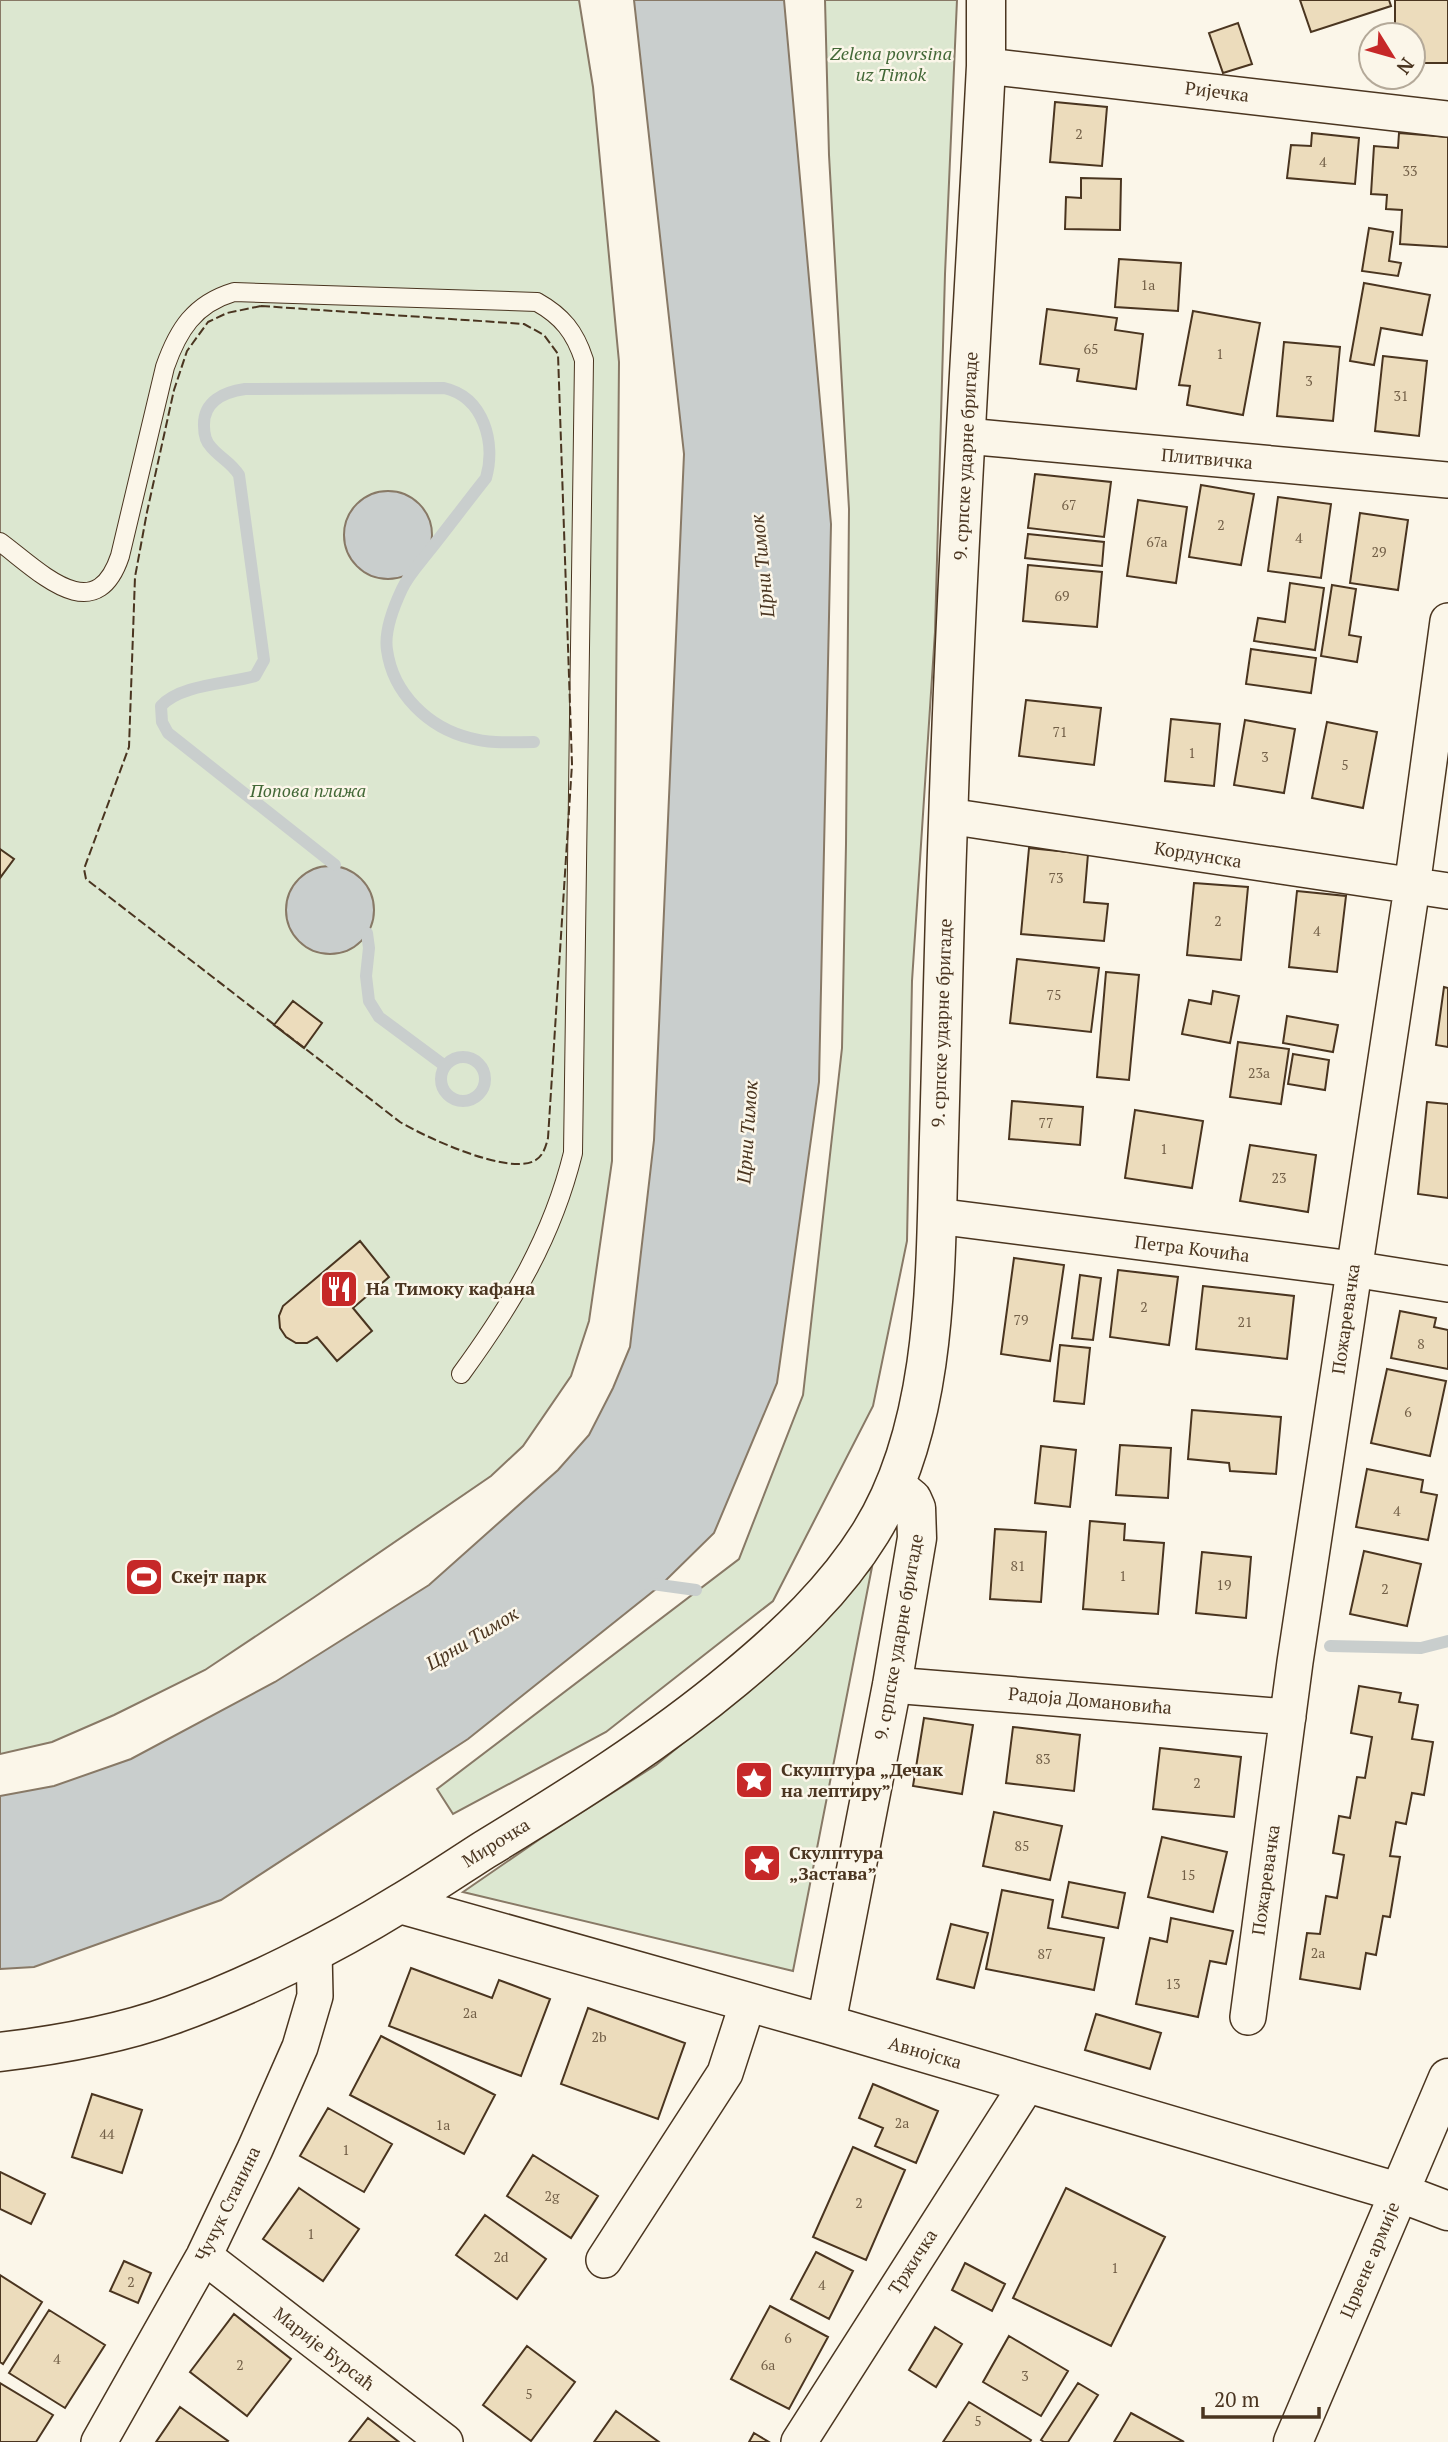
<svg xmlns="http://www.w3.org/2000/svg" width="1448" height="2442" viewBox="0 0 1448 2442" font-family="'PT Serif',serif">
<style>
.green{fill:#dce7d0;stroke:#887966;stroke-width:2}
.water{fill:#c9cecd;stroke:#887966;stroke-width:2}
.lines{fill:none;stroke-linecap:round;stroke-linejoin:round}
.stream{stroke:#c9cecd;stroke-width:12}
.building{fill:#ecdcbc;stroke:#4a3520;stroke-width:2}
.lane-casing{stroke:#4a3520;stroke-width:20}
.street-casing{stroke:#4a3520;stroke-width:38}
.secondary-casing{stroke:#4a3520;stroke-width:41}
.lane{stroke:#fbf6e9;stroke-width:18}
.street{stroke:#fbf6e9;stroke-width:35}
.secondary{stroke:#fbf6e9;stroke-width:38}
.fence{stroke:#4a3520;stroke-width:2;stroke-dasharray:9 3.5;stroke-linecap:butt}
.labels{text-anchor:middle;stroke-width:5;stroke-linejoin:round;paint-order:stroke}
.number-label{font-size:14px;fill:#725f47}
.park-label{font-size:18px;font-style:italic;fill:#436837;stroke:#fbf6e9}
.street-label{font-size:18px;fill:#4a3520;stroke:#fbf6e9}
.poi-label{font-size:18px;font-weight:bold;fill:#4a3520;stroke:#fbf6e9;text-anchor:start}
.water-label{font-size:19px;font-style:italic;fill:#4a3520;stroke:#fbf6e9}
</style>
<rect width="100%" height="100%" fill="#fbf6e9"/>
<path class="green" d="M0,0H579L593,87L619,362L612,1161L589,1321L571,1376L523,1446L491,1476L313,1598L205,1670L114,1715L52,1742L0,1754Z
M825,0H957L945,274L935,632L912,981L907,1241L873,1406L773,1601L606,1732L453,1814L437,1789L739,1559L803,1395L842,1048L846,844L849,509L829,155Z
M872,1567L793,1971L463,1892L540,1839L656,1765L776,1668Z"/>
<path class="water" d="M634,0H784L831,524L819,1082L777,1383L714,1533L661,1585L468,1739L221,1900L34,1967L0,1969V1796L54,1786L131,1759L275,1682L429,1585L558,1470L589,1435L613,1388L630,1347L654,1140L684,454Z
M344 535a44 44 0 1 1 88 0a44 44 0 1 1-88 0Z
M286 910a44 44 0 1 1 88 0a44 44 0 1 1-88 0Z"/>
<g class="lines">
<path class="stream" d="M335,865L168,733L162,722L161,706C181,684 229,684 255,676L264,660L239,475C231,462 220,458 211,447C206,442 204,433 204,426C203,401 224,392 245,389L444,388C484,397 496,443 486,478C467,502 449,526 430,550C421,562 409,574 402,589C394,606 384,631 387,650C393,694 429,728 470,738C491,744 513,742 534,742
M367,933L369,948L366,976L369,1001L379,1017L445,1066
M441 1079a22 22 0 1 1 44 0a22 22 0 1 1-44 0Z
M645,1583L696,1590
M1330,1646L1421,1648L1448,1641"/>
</g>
<path class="building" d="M1300,0H1389L1391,6L1311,32Z
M1395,0H1448V63H1413V35H1395Z
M1238,23L1252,64L1223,73L1209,33Z
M1055,102L1107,107L1102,166L1050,162Z
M1312,133L1359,138L1355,184L1287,178L1291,145L1311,146Z
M1399,133L1448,137V247L1400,244L1402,210L1386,209L1387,195L1371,194L1374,146L1398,148Z
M1081,178L1121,179L1120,230L1065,229L1066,197L1081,198Z
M1369,228L1393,232L1389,261L1401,263L1398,276L1362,271Z
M1119,259L1181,263L1178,311L1115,307Z
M1364,283L1430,295L1422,335L1381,328L1374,365L1350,361Z
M1047,309L1117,318L1115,330L1143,334L1136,389L1077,381L1079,369L1040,364Z
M1193,311L1260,323L1243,415L1187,405L1190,386L1179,385Z
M1284,342L1340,347L1333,421L1277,416Z
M1383,356L1427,361L1419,436L1375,431Z
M1035,474L1111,482L1104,537L1028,528Z
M1201,485L1254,494L1241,565L1189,557Z
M1278,497L1331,504L1321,578L1268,571Z
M1138,500L1187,507L1176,583L1127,576Z
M1360,513L1408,520L1398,590L1350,583Z
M1028,534L1104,542L1102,566L1025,558Z
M1028,565L1102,572L1097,627L1023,621Z
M1290,583L1324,588L1315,650L1254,641L1258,618L1285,622Z
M1332,585L1356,589L1349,635L1361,637L1357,662L1321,656Z
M1251,649L1316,658L1311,693L1246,684Z
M1026,700L1101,708L1094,765L1019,756Z
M1171,719L1220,724L1214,786L1165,781Z
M1245,720L1295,729L1284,793L1234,785Z
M1327,722L1377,732L1363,808L1312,798Z
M1029,848L1088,854L1084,902L1108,904L1104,941L1021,934Z
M0,849L14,859L0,878Z
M1194,883L1248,887L1241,960L1187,955Z
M1297,891L1346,896L1337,972L1289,967Z
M1017,959L1099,968L1091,1032L1010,1023Z
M1106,972L1139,975L1129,1080L1097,1077Z
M1444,987L1448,988V1047L1436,1045Z
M1213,991L1239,996L1230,1043L1182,1034L1189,1000L1211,1004Z
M293,1001L322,1023L304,1048L274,1025Z
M1287,1016L1338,1025L1333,1052L1283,1043Z
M1238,1042L1289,1049L1281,1104L1230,1097Z
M1293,1054L1329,1060L1325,1090L1288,1084Z
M1012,1101L1083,1107L1080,1145L1009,1139Z
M1427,1102L1448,1104V1198L1418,1194Z
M1135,1110L1203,1121L1192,1188L1125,1178Z
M1250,1145L1316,1155L1308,1212L1240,1201Z
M360,1241L389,1277L353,1308L372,1331L337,1361L317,1337L307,1343H296L286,1337L280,1328L279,1316L283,1306Z
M1014,1258L1064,1265L1050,1361L1001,1354Z
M1118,1270L1178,1277L1169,1345L1110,1337Z
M1080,1275L1101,1278L1093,1340L1072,1338Z
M1203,1286L1294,1296L1287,1359L1196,1349Z
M1400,1311L1436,1318L1434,1327L1448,1330V1369L1391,1358Z
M1060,1345L1090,1348L1084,1404L1054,1401Z
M1387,1369L1446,1381L1430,1456L1371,1443Z
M1192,1410L1281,1417L1276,1474L1230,1471L1229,1463L1188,1459Z
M1120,1445L1171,1448L1168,1498L1116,1495Z
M1041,1446L1076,1450L1070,1507L1035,1503Z
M1367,1469L1423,1480L1421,1492L1437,1495L1428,1540L1356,1527Z
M1090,1521L1125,1524L1124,1540L1164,1543L1158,1614L1083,1609Z
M995,1529L1046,1532L1041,1602L990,1599Z
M1364,1551L1421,1564L1407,1626L1350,1614Z
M1202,1552L1251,1557L1246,1618L1196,1613Z
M1359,1686L1401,1693L1399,1702L1418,1705L1412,1739L1433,1742L1424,1795L1412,1793L1406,1824L1396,1822L1390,1856L1400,1857L1390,1917L1383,1916L1376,1955L1366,1953L1360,1989L1300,1979L1307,1933L1320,1934L1326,1896L1337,1898L1344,1855L1333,1853L1339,1816L1350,1818L1357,1777L1365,1778L1372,1737L1351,1733Z
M924,1718L973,1725L962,1794L913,1786Z
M1013,1727L1080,1735L1074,1791L1006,1783Z
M1160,1748L1241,1757L1234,1817L1153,1809Z
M994,1812L1062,1826L1050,1880L983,1866Z
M1162,1837L1227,1852L1213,1912L1148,1897Z
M1069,1882L1125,1893L1118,1928L1062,1917Z
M1002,1890L1053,1900L1048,1928L1104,1938L1094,1990L986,1969Z
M1171,1918L1233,1931L1226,1964L1210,1961L1198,2017L1136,2004L1150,1938L1167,1942Z
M951,1924L988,1933L974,1988L937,1979Z
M411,1968L492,1998L499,1980L550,1999L521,2076L389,2026Z
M588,2008L685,2043L658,2119L561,2084Z
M1096,2014L1161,2033L1150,2069L1085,2050Z
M381,2036L495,2095L464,2154L350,2095Z
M873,2084L938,2111L916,2163L875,2146L883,2128L859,2118Z
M92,2094L142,2110L122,2173L72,2157Z
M328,2108L392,2144L364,2192L300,2156Z
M853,2147L905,2170L866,2260L813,2237Z
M533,2155L598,2196L571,2238L507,2196Z
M0,2172L45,2194L31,2224L0,2209Z
M299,2188L359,2229L323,2281L263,2239Z
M1066,2188L1165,2237L1111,2346L1013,2298Z
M485,2215L546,2259L517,2299L456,2255Z
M816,2252L853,2271L829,2319L791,2299Z
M124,2261L151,2273L138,2303L110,2291Z
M965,2263L1005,2284L992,2311L952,2290Z
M0,2275L42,2302L3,2364L0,2362Z
M770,2306L828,2337L789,2409L731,2379Z
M49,2310L105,2345L65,2408L9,2373Z
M234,2314L291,2359L247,2416L190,2372Z
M935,2327L962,2344L936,2387L909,2370Z
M1009,2336L1068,2371L1041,2416L983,2382Z
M527,2346L575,2382L531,2441L483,2405Z
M0,2383L53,2415L36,2442H0Z
M1078,2383L1098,2395L1068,2442H1044L1041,2440Z
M969,2402L1031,2440L1030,2442H943Z
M180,2407L228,2441L227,2442H156Z
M616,2411L659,2442H594Z
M1131,2413L1184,2442H1114Z
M368,2418L399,2442H349Z
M754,2433L769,2442H749Z"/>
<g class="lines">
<defs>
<path id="lane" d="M0,542C38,570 95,631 120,556L165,367C178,330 194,304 234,292L537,302C562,316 575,332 584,360L573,1153C552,1238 512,1304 461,1374"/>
<path id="street" d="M986,66L1448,119
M966,436L1448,480
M948,816L1448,891
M936,1216L1353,1269L1448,1284
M892,1685L1288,1717
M1248,2017L1295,1662L1412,887L1448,621
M204,2256L445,2442
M604,2260L725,2073L748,2002
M99,2442L204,2256L255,2149L300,2047L315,1996L314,1951
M799,2442L1028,2083"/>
<path id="secondary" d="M400,1904L826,2024L1398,2192L1448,2211
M826,2024L892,1685L917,1538L916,1508L912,1499L895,1485
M0,2052C58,2045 117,2035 172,2015C247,1988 331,1946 399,1904C428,1887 456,1868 484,1850C571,1797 656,1744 734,1679C785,1637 836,1589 871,1532C940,1420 935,1265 939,1138C942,1033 944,928 948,823C956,570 973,318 986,66V0
M1293,2442L1448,2078"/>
</defs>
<use href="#lane" class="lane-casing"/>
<use href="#street" class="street-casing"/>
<use href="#secondary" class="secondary-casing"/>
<use href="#lane" class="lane"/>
<use href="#street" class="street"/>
<use href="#secondary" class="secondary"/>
<path class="fence" d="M261,306L524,324L544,335L558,354L572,764L548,1138C546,1146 543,1157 534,1161C507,1175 425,1137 400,1122L86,879L84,869L129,747L135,577L147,512L174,390L187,351L208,322L227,313Z"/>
</g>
<defs>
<symbol id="restaurant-square" viewBox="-11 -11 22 22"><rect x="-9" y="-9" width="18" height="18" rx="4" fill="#c62828" stroke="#fbf6e9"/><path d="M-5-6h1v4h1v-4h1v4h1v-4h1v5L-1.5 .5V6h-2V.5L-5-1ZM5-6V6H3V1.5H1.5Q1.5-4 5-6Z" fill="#fff"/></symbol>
<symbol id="stadium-square" viewBox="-11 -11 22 22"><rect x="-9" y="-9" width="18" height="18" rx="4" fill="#c62828" stroke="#fbf6e9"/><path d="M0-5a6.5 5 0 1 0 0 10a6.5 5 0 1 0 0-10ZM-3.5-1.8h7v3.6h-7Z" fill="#fff"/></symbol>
<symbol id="sight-square" viewBox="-11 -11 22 22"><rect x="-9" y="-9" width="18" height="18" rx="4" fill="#c62828" stroke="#fbf6e9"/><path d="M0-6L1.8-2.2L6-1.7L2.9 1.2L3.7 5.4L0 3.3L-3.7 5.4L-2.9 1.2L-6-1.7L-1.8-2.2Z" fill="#fff"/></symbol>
</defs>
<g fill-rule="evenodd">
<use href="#restaurant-square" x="317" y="1267" width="44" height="44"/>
<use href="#stadium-square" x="122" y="1555" width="44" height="44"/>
<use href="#sight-square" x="732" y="1758" width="44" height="44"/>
<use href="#sight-square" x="740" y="1841" width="44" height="44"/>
</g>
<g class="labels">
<g class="number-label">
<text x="1079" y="139">2</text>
<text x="1323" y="167">4</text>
<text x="1410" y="176">33</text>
<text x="1148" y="290">1a</text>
<text x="1091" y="354">65</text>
<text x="1220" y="359">1</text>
<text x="1309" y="386">3</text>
<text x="1401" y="401">31</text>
<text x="1069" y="510">67</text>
<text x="1221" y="530">2</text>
<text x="1299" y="543">4</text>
<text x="1157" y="547">67a</text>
<text x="1379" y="557">29</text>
<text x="1062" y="601">69</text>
<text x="1060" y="737">71</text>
<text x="1192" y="758">1</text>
<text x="1265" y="762">3</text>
<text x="1345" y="770">5</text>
<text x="1056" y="883">73</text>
<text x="1218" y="926">2</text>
<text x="1317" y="936">4</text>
<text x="1054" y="1000">75</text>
<text x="1259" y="1078">23a</text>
<text x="1046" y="1128">77</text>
<text x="1164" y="1154">1</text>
<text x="1279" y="1183">23</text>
<text x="1144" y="1312">2</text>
<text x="1021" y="1325">79</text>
<text x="1245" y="1327">21</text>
<text x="1421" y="1349">8</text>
<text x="1408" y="1417">6</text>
<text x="1397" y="1516">4</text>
<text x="1018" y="1571">81</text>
<text x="1123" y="1581">1</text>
<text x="1224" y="1590">19</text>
<text x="1385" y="1594">2</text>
<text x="1043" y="1764">83</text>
<text x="1197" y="1788">2</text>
<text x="1022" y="1851">85</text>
<text x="1188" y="1880">15</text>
<text x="1318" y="1958">2a</text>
<text x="1045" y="1959">87</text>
<text x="1173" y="1989">13</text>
<text x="470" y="2018">2a</text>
<text x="599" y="2042">2b</text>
<text x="902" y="2128">2a</text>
<text x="443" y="2130">1a</text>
<text x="107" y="2139">44</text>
<text x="346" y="2155">1</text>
<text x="552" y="2201">2g</text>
<text x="859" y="2208">2</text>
<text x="311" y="2239">1</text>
<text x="501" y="2262">2d</text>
<text x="1115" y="2273">1</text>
<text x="131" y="2287">2</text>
<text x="822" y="2290">4</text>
<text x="788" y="2343">6</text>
<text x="57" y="2364">4</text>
<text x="240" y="2370">2</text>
<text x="768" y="2370">6a</text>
<text x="1025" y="2381">3</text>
<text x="529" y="2399">5</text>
<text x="978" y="2426">5</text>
</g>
<g class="park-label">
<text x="891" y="60">Zelena povrsina<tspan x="891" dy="21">uz Timok</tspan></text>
<text x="308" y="797">Попова плажа</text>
</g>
<g class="street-label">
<text transform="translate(1217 92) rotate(7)" y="6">Ријечка</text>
<text transform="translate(966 456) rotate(-87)" y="6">9. српске ударне бригаде</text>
<text transform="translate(1207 459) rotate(5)" y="6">Плитвичка</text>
<text transform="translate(1198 855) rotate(9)" y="6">Кордунска</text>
<text transform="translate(942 1023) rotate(-88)" y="6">9. српске ударне бригаде</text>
<text transform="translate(1192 1249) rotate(7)" y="6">Петра Кочића</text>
<text transform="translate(1346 1319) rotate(-82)" y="6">Пожаревачка</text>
<text transform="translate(899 1637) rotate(-80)" y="6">9. српске ударне бригаде</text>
<text transform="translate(1090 1701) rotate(5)" y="6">Радоја Домановића</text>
<text transform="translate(496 1843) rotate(-32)" y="6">Мирочка</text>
<text transform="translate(1266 1880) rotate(-82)" y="6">Пожаревачка</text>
<text transform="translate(925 2053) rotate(16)" y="6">Авнојска</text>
<text transform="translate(228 2204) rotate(-64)" y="6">Чучук Станина</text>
<text transform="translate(1370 2260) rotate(-67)" y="6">Црвене армије</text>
<text transform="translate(913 2262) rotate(-57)" y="6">Тржичка</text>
<text transform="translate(324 2349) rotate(38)" y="6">Марије Бурсаћ</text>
</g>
<g class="poi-label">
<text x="366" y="1295">На Тимоку кафана</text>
<text x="171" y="1583">Скејт парк</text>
<text x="781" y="1776">Скулптура „Дечак<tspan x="781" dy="21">на лептиру”</tspan></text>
<text x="789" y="1859">Скулптура<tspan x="789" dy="21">„Застава”</tspan></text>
</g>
<g class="water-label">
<text transform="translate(762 566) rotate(-96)" y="7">Црни Тимок</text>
<text transform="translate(747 1132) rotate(-86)" y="7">Црни Тимок</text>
<text transform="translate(472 1638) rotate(-31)" y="7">Црни Тимок</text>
</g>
</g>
<g transform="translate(1392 56) rotate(127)"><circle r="33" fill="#fbf6e9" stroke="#b4a999" stroke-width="2"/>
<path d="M0-5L12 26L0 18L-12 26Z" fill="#c62828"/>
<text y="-10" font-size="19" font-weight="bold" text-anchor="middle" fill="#4a3520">N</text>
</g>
<path d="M1203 2407v10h116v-10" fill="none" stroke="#4a3520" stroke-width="3.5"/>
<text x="1214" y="2407" font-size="21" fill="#4a3520" stroke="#fbf6e9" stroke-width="5" paint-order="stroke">20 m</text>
</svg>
